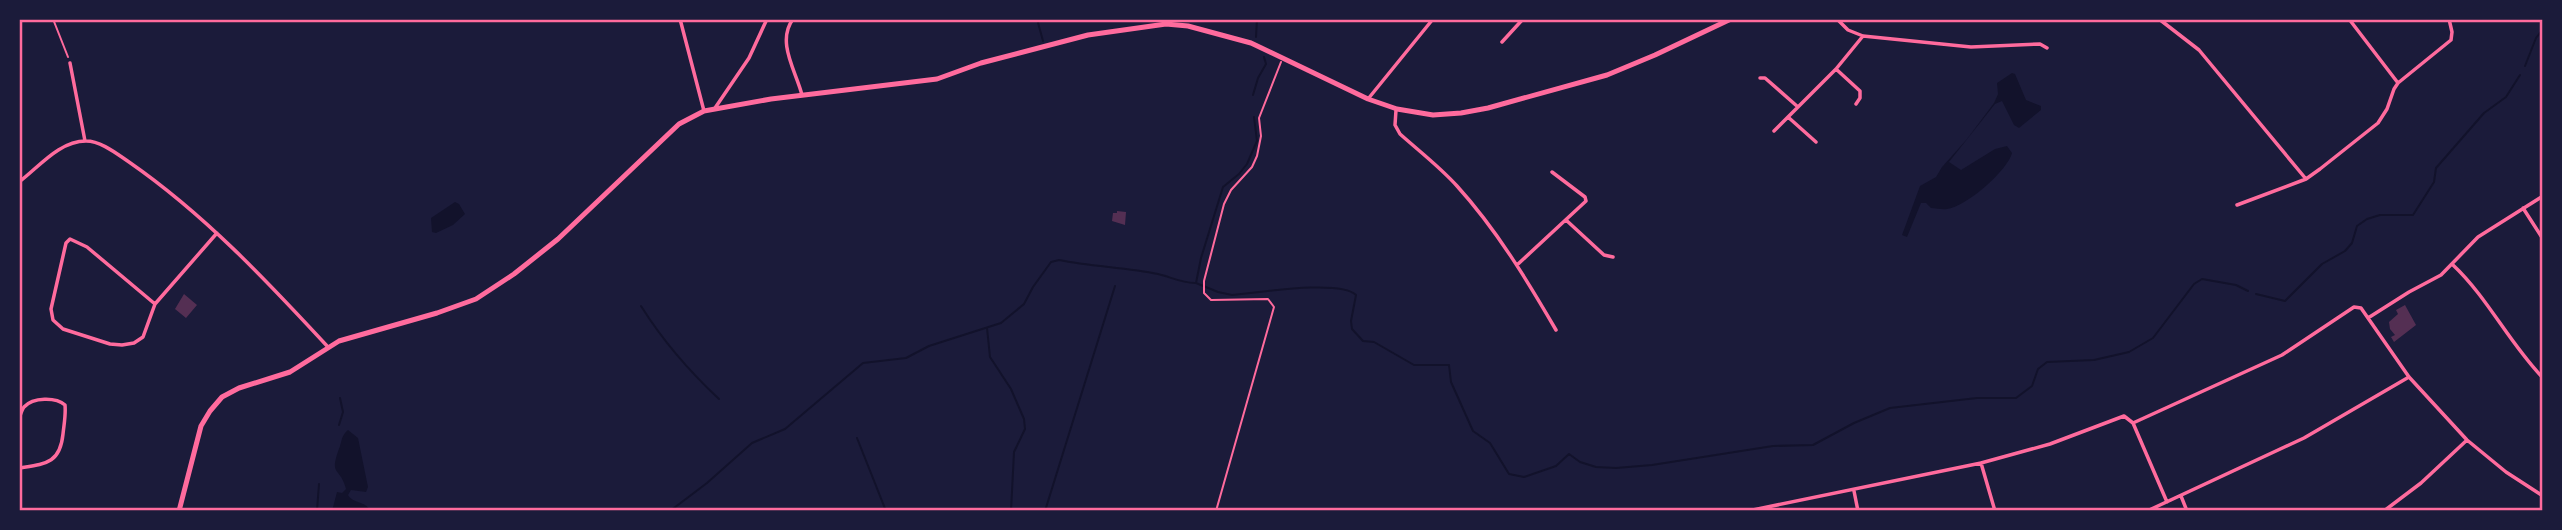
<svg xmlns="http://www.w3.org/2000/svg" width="2562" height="530" viewBox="0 0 2562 530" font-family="'DejaVu Sans',sans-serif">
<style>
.water{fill:#12122b}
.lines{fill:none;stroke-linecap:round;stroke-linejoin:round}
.stream{stroke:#12122b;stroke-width:2}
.building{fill:#542f53}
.path{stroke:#ff6b9d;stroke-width:2}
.minor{stroke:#ff6b9d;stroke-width:3.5}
.secondary{stroke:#ff6b9d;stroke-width:5}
.neatline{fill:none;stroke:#ff6b9d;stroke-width:2.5}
</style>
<rect width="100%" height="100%" fill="#1b1b3a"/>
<path class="water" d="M2012,73L2015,74L2026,100L2041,106V110L2019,128L2014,125L2002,101L1995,104L1949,162L1961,170L1995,149L2007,146L2012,153C2008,170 1966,207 1947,209C1942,210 1936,208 1931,208L1926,203H1921L1907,237L1902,235L1920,186L1936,177L1942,167L1967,139L1994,103L1998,94L1997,83Z
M455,202L459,204L465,214L453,225L436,233L432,232L431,218Z
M348,430L358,438L368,487L366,492L351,490L348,495C353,504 367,501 370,511H332L337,492L342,493L346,489C340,465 328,478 340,446C342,439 342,435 348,430Z"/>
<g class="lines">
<path class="stream" d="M1037,19L1043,41
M1256,37L1257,19
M2525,66L2536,38L2543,29
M1253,95L1258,78L1266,64L1264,57
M1254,117L1257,141L1247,164L1239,174L1223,187L1201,258L1196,283L1218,292L1232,295C1256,293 1340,279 1356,295L1351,321L1352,329L1363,341L1374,342L1414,365H1449L1451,382L1473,431L1490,443L1509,474L1524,477L1556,466L1569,454L1580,462L1596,467L1616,468L1652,465L1773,446L1813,445L1854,423L1890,408L1977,398H2016L2032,386L2038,369L2047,362L2094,360L2129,352L2153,338L2194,284L2202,279L2236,285L2248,291
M2256,294L2285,301L2322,264L2345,251L2352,243L2357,226L2367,219L2380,215H2413L2434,182L2436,168L2484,113L2506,97L2520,75
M641,306C663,341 689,371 719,399
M987,328L990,357L1011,389L1024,419L1025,429L1014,452L1011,511
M339,425L343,412L340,398
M857,438L886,511
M317,511L319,484
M670,511L707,483L752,443L785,429L863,363L906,358L929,346L1001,323L1024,304L1033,287L1051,262L1059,260C1092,267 1126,267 1158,274C1171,277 1181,283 1195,283
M1045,511L1115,286"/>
</g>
<path class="building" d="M1117,211L1126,212L1125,225L1112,221L1113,213H1117Z
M184,294L197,305L186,318L175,309Z
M2405,305L2416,325L2394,342L2391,337L2395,335L2390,329L2389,322L2398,314L2396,310Z"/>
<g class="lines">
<path class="path" d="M53,19L68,57
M1216,511L1274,307L1268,299L1211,300L1204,293V281L1224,204L1231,190L1252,167L1257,156L1261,136L1259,118L1281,62"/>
<path class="minor" d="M680,19L704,111
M793,19C776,42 796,71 802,95
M1837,19L1848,30L1863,36L1971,47L2040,44L2047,48
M2159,19L2199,50L2306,179
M2349,19L2398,83
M1502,42L1523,19
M70,63L85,141
M1836,69L1860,91V98L1856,104
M1760,78H1765L1798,107
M1368,99L1433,19
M715,108L749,58L767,19
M1396,110L1395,125L1400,134C1419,151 1440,167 1457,186C1496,229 1527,280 1556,330
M1788,117L1816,142
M1774,131L1836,69L1863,36
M19,182C39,167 59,141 86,141C101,141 117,154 129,162C204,214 266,280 328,347
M2237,205L2306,179L2320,169L2378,123L2387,109L2394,89L2398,83L2451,40L2452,32L2449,19
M2523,208L2543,239
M1566,220L1604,255L1613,257
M1517,265L1586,201L1585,197L1552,172
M2453,265C2488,298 2509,343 2543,378
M155,304L87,247L70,239L66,243L51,309L53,320L63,329L110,344L122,345L134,343L143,337L155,304L217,233
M2368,318L2409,292L2441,275L2478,237L2543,196
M19,419C20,416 22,409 24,407C33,397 56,397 65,405C66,415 64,424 63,434C60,464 45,464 19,468
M2133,423L2282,355L2354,307L2361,308L2409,377L2467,440L2506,472L2543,496
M1981,463L1995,511
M1854,491L1858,511
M2181,496L2187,511
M1748,511L1981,463L2050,444L2124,416L2133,423L2167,502
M2147,511L2304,438L2409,377
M2384,511L2421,483L2467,440"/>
<path class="secondary" d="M179,511L201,426L210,411L222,397L239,388L290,372L339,341L437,313L476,299L514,274L558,239L679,124L704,111L771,99L937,79L981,63L1088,35L1166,24L1188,26L1251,43L1368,99L1397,109L1433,115L1461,113L1488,108L1607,75L1655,55L1731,19"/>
</g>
<rect width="2562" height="530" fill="none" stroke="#1b1b3a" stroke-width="42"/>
<rect x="21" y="21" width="2520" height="488" class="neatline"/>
</svg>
